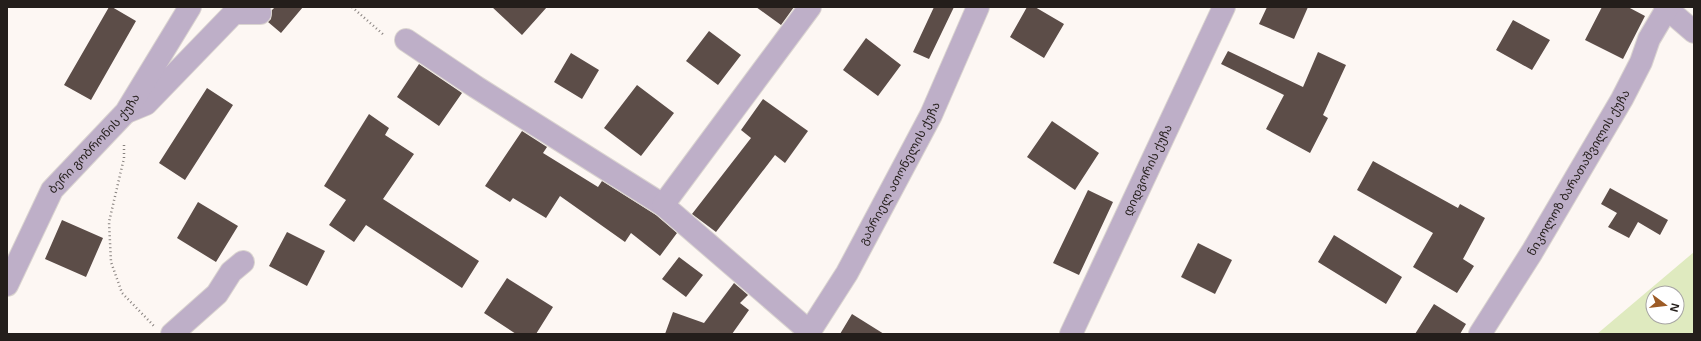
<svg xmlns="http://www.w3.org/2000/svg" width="1701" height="341" viewBox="0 0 1701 341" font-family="'Open Sans','Noto Sans Georgian',sans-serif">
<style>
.green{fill:#dfeabf;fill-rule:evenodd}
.building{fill:#5c4d48}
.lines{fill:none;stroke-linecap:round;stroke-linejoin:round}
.minor-casing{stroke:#dad4d0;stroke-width:24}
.path{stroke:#88827f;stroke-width:2.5;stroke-dasharray:1 3;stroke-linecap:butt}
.minor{stroke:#beafc8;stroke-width:22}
.labels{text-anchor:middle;stroke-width:4;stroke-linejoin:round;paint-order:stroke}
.street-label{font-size:12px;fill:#241e1b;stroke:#fff}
</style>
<rect width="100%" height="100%" fill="#fdf7f3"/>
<path class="green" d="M1694,252V334H1597ZM1653,293H1677V317H1653Z"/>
<path class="building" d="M109,7H112L136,21L91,100L64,85Z
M275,7H303L281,33L268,22L271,19L272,10Z
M492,7H547L522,35Z
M756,7H794L781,25Z
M934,7H954L929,59L913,52Z
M1027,7H1035L1064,24L1044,58L1010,37Z
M1267,7H1308L1294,39L1259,24Z
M1602,7H1628L1645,16L1623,59L1585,40Z
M1513,20L1550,40L1532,70L1496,50Z
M709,31L741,55L718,85L686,61Z
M866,38L901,65L878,96L843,70Z
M1228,51L1303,87L1318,52L1346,65L1323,115L1328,118L1310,153L1266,129L1284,95L1221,64Z
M571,53L599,70L582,99L554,82Z
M419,64L462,93L439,126L397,97Z
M637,85L674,113L641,156L604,128Z
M207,88L233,105L185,180L159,163Z
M763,99L808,131L785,163L775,155L716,232L692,214L751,138L741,130Z
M369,114L389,128L385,135L414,154L383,199L479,261L462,288L366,225L354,242L329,225L346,200L324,186Z
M1052,121L1099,153L1075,190L1027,157Z
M522,131L547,147L543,153L598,187L602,181L656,215L677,233L660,256L631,233L625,242L560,196L546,218L513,198L510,202L485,186Z
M1373,161L1458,208L1460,204L1485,218L1463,259L1474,266L1457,293L1413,267L1433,233L1357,190Z
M1610,188L1668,220L1660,235L1638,222L1629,238L1608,227L1617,213L1601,204Z
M1088,190L1113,202L1079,275L1053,263Z
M198,202L238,226L216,262L177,238Z
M62,220L103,238L86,277L45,259Z
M287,232L325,251L307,286L269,266Z
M1334,235L1402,277L1386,304L1318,262Z
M1198,243L1232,260L1215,294L1181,277Z
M679,257L703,275L686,297L662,279Z
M507,278L553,307L536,334H516L484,313Z
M734,283L748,295L740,303L749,310L732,334H665L673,312L704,323Z
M1434,304L1466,324L1460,334H1415Z
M852,314L884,334H840Z"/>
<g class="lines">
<defs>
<g id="minor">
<path d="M1665,7L1694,32"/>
<path d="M406,40L476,87L663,205L810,332"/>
<path d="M129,111L146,104L234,13H260"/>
<path d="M663,205L810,7"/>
<path id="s1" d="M7,285L52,190L126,112L190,7"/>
<path d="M172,334L217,294L231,272L243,262"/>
<path id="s2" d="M808,334L847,273L931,115L978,7"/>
<path id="s3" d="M1071,334L1224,7"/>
<path id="s4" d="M1480,334L1532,252L1622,99L1641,62L1649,39L1668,7"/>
</g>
</defs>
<use href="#minor" class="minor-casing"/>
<path class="path" d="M352,7L385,36
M124,145V158L109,222L111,262L122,293L154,326"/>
<use href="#minor" class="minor"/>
</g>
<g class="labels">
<g class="street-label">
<text dy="4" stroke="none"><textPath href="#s1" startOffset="168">ბერი გობრონის ქუჩა</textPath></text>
<text dy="4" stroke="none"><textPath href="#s3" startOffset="181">დიდგორის ქუჩა</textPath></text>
<text dy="4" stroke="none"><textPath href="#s4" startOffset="189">ნიკოლოზ ბარათაშვილის ქუჩა</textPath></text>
<text dy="4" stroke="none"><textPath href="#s2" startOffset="185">გაბრიელ ათონელის ქუჩა</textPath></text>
</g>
</g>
<rect width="1701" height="341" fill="none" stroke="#241e1b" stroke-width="16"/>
<g transform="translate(1665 305) rotate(105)"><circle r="19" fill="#ffffff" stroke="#a7a5a4"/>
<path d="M0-3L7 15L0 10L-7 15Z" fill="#9c5b26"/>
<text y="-6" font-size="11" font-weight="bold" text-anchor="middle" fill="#241e1b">N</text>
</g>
</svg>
